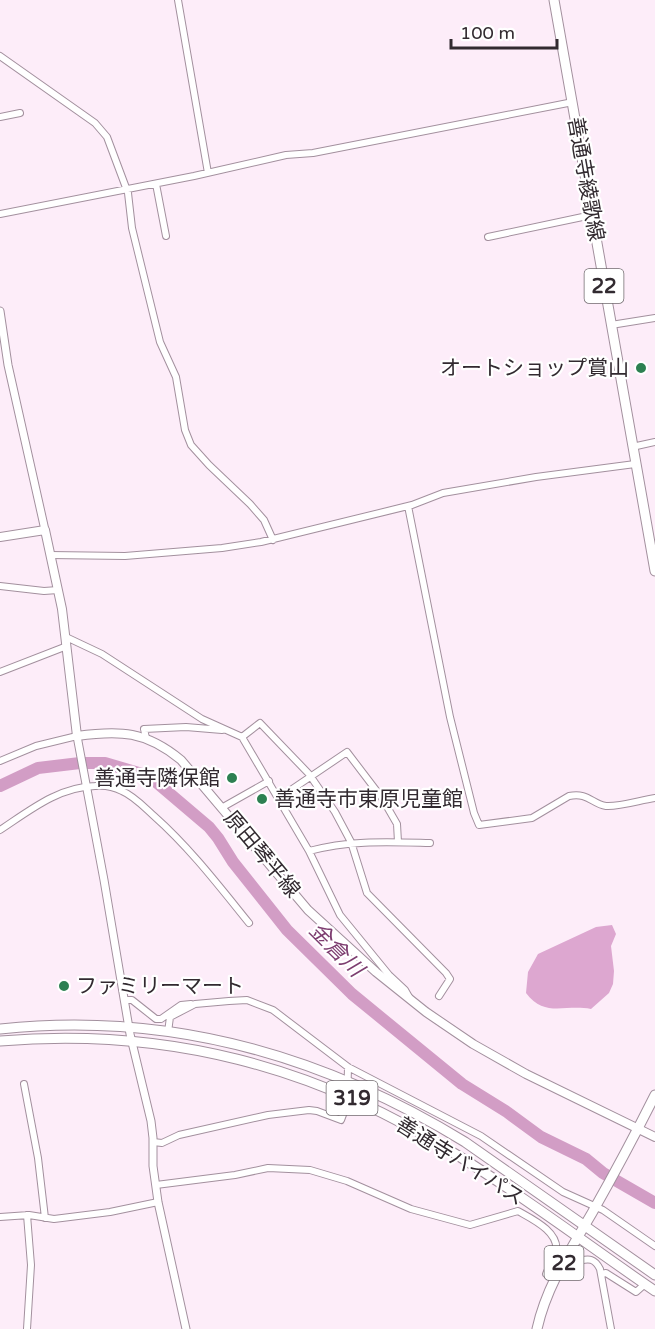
<svg xmlns="http://www.w3.org/2000/svg" width="655" height="1329" viewBox="0 0 655 1329" font-family="'Varela Round','Noto Sans JP',sans-serif">
<style>
.forest{fill:#dda7d0}
.lines{fill:none;stroke-linecap:round;stroke-linejoin:round}
.river{stroke:#d29dc5;stroke-width:12}
.minor-casing{stroke:#a3909e;stroke-width:8}
.tertiary-casing{stroke:#a3909e;stroke-width:9}
.secondary-casing{stroke:#a3909e;stroke-width:10}
.primary-casing{stroke:#a3909e;stroke-width:11}
.trunk-casing{stroke:#a3909e;stroke-width:11}
.minor{stroke:#fff;stroke-width:6}
.tertiary{stroke:#fff;stroke-width:7}
.secondary{stroke:#fff;stroke-width:8}
.primary{stroke:#fff;stroke-width:9}
.trunk{stroke:#fff;stroke-width:9}
.poi-dot{fill:#2d8052;stroke:#fff;stroke-width:2}
.labels{text-anchor:middle;stroke-width:4.5;stroke-linejoin:round;paint-order:stroke}
.shield{fill:#fff;stroke:#706a6e;stroke-width:1.5}
.shield-label{font-size:20px;font-weight:bold;fill:#322a30}
.street-label{font-size:21px;fill:#322a30;stroke:#fff}
.poi-label{font-size:21px;fill:#322a30;stroke:#fff;text-anchor:end}
.water-label{font-size:22px;font-style:italic;fill:#7d3d70;stroke:#fff}
</style>
<rect width="100%" height="100%" fill="#fdedf9"/>
<path class="forest" d="M612,925L616,934L611,946L614,971L613,984L609,993L591,1009C564,1004 545,1018 526,993L528,972L538,954L596,927Z"/>
<g class="lines">
<path class="river" d="M0,786L38,768L80,763H105L149,776L209,827L218,838L233,862L287,930L352,994L462,1084L507,1112L541,1137L586,1159L603,1173L655,1203"/>
<defs>
<path id="minor" d="M178,0L208,173
M0,56L95,123L107,137L128,193L132,228L160,342L176,377L185,430L191,445L209,465L250,504L264,520L273,540
M0,117L20,113
M156,184L166,236
M0,214L194,176L286,155L313,153L573,102
M488,237L592,215
M611,325L655,318
M632,447L655,442
M408,506L450,717L474,813L479,825L532,818L569,796C588,792 592,804 606,806C619,807 641,800 655,798
M50,555L125,556L222,548L261,542L412,505L443,493L536,477L635,464
M0,586L44,591L58,590
M66,637L102,654L202,719L242,737L309,851L340,915L389,975L405,990L409,997
M0,672L67,646
M242,737L260,723L309,774L335,812L351,842L367,893L446,973L450,979L439,996
M146,738L144,729L186,727L222,730
M0,761L36,746L77,736
M279,798L347,752L382,798L397,824L398,842
M223,807L269,781
M0,830C29,811 58,787 95,786C104,785 114,787 122,791C134,796 144,807 154,816C190,848 219,886 249,923
M309,851C350,840 388,842 430,843
M125,1000H132L156,1019H161L181,1005L191,1004
M168,1032L170,1017L195,1004L229,1001L247,1000L273,1010L348,1067L481,1136L563,1192L603,1210L655,1246
M24,1084L38,1158L45,1218
M153,1142L162,1143L179,1135L268,1115L309,1110L317,1111L341,1120L347,1104L348,1067
M156,1185L235,1175L268,1168L310,1170L347,1181L411,1209L470,1225L518,1211C532,1219 560,1232 556,1252C554,1259 549,1267 546,1274L555,1279
M27,1215L31,1265L27,1329
M0,1217L29,1215L54,1219L110,1212L158,1202
M565,1260C581,1265 591,1251 600,1269L611,1329
M601,1274L606,1273L636,1292L645,1284"/>
<path id="tertiary" d="M0,311L8,365L45,530
M77,736L104,880L130,1034L151,1121L153,1138V1166L158,1202L186,1329"/>
<path id="secondary" d="M0,537L45,530L62,609L77,736C120,730 146,731 181,760L308,910L376,972L426,1012L473,1044L526,1074L655,1137"/>
<path id="primary" d="M554,0L655,571
M537,1329C546,1287 571,1249 592,1213C614,1174 635,1135 655,1095"/>
<path id="trunk" d="M0,1029C167,1011 323,1055 465,1142L655,1275
M0,1041C166,1027 316,1066 457,1155C525,1197 589,1246 655,1291"/>
</defs>
<use href="#minor" class="minor-casing"/>
<use href="#tertiary" class="tertiary-casing"/>
<use href="#secondary" class="secondary-casing"/>
<use href="#primary" class="primary-casing"/>
<use href="#trunk" class="trunk-casing"/>
<use href="#minor" class="minor"/>
<use href="#tertiary" class="tertiary"/>
<use href="#secondary" class="secondary"/>
<use href="#primary" class="primary"/>
<use href="#trunk" class="trunk"/>
</g>
<g class="poi-dot">
<circle cx="641" cy="368" r="6"/>
<circle cx="232" cy="778" r="6"/>
<circle cx="262" cy="799" r="6"/>
<circle cx="64" cy="986" r="6"/>
</g>
<g class="labels">
<g class="shield">
<rect x="584.5" y="269" width="39" height="34" rx="4.5"/>
<rect x="326.5" y="1081" width="51" height="34" rx="4.5"/>
<rect x="544.5" y="1246" width="39" height="34" rx="4.5"/>
</g>
<g class="shield-label">
<text x="604" y="293">22</text>
<text x="352" y="1105">319</text>
<text x="564" y="1270">22</text>
</g>
<g class="street-label">
<text transform="translate(586 179) rotate(80)" y="7">善通寺綾歌線</text>
<text transform="translate(262 854) rotate(50)" y="7">原田琴平線</text>
<text transform="translate(460 1161) rotate(32)" y="7">善通寺バイパス</text>
</g>
<g class="poi-label">
<text x="629" y="375">オートショップ賞山</text>
<text x="220" y="785">善通寺隣保館</text>
<text x="274" y="806" text-anchor="start">善通寺市東原児童館</text>
<text x="76" y="993" text-anchor="start">ファミリーマート</text>
</g>
<g class="water-label">
<text transform="translate(337 949) rotate(45)" y="8">金倉川</text>
</g>
</g>
<path d="M451 39v9h106v-9" fill="none" stroke="#322a30" stroke-width="3"/>
<text x="460" y="39" font-size="18" fill="#322a30" stroke="#ffffff" stroke-width="4.5" paint-order="stroke">100 m</text>
</svg>
